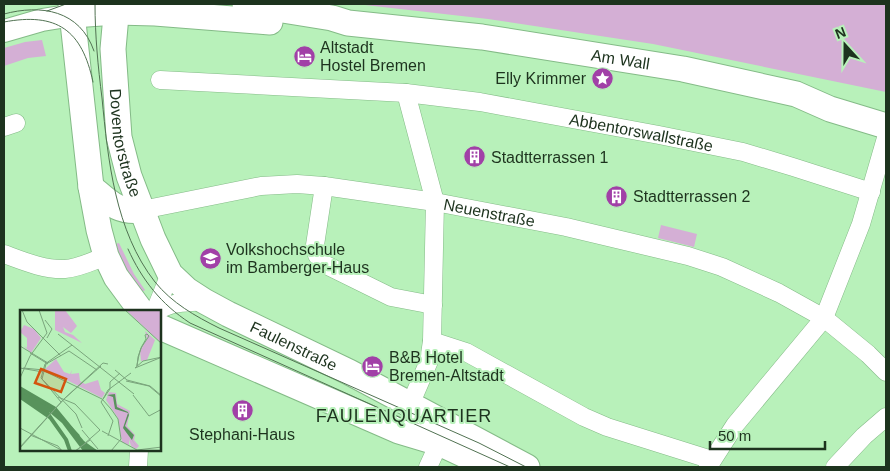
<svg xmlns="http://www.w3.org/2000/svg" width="890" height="471" viewBox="0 0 890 471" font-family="Arial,sans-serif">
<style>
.green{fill:#d4afd5}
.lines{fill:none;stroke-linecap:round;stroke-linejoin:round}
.minor-casing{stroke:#84bb87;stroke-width:19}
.tertiary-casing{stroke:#84bb87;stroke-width:24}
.secondary-casing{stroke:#84bb87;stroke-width:27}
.minor{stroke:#fff;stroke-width:18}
.tertiary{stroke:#fff;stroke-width:22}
.secondary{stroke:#fff;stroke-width:25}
.tram{stroke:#517252;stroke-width:1}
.labels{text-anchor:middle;stroke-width:4;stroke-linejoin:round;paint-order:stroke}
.poi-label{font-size:16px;fill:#1d331e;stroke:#b8f1ba;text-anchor:start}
.street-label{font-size:16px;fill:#1d331e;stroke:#b8f1ba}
.neighbourhood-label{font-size:18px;letter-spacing:1px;fill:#1d331e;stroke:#b8f1ba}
.inset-river{fill:none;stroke:#58935c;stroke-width:2.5}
.inset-road{fill:none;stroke:#7aa57c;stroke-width:1}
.view{fill:#d4550e;fill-opacity:0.15;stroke:#d4550e;stroke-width:2.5}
.inset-edge{fill:none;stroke:#1d331e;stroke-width:2.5}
</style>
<rect width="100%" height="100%" fill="#b8f1ba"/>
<path class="green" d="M356,4H886V92L653,44L488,19Z
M42,40L46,56L28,58L4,66V48L25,42Z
M661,225L697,234L694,247L658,238Z
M119,243L134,274L145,290L139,294L111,245Z"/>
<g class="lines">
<defs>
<g id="minor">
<path id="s1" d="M160,80L406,93L480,102L659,135L743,152L793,167L871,192"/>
<path d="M406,93L435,202L432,341L429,361L410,405"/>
<path d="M4,127L16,123"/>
<path d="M324,186L315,245L317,255L322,263L391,297L433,305"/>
<path id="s2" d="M142,210L261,186L297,184L324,186L435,202L566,227L688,256L722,267L779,293L824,318L868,354L886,372"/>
<path d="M4,254C23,261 44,270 65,269C79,268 93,261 106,256"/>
<path d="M155,311L170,274"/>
<path d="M158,311C171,301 188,303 204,301"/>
<path d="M432,341L466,352L584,417L607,427L712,460"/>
<path d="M138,467L139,450"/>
<path d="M428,467L439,443"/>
<path d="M708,467L735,425L824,318L861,224L886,138"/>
<path d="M835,467L864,436L886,417"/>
</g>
<path id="tertiary" d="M4,31L42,20L73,15"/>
<g id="secondary">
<path d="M71,4L91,187L99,230L106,256L116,277L141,311"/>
<path id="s3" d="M117,4L113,49L119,137L129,176L153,239L170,274L187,290L204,301L228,314L349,372L527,467"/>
<path id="s4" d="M245,4L332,18L348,23L482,37L683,69L796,94L830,109L886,126"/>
<path d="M73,15L116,12L155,13L270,22"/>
<path d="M91,187C109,202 117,213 142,210"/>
<path d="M160,327L399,431L439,443L486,465"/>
</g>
</defs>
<use href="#minor" class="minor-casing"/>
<use href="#tertiary" class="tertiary-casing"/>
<use href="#secondary" class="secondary-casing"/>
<use href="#minor" class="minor"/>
<use href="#tertiary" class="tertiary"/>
<use href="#secondary" class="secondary"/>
<path class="tram" d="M95,4C95,35 98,67 102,98C108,160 115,231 155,282C172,303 195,316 219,328L479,443L526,467
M47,11L66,4
M4,14C41,4 80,10 94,51
M4,22C57,12 82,30 93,82
M128,249C142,280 161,304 190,323L510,467"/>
</g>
<defs>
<symbol id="hotel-disc" viewBox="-11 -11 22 22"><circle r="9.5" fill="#a140a7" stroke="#b8f1ba"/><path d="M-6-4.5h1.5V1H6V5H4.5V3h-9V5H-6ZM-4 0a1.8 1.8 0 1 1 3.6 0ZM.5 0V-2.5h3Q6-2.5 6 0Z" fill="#fff"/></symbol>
<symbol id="sight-disc" viewBox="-11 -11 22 22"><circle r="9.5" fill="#a140a7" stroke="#b8f1ba"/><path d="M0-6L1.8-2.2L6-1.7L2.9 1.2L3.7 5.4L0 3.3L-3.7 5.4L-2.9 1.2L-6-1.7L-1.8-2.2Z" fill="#fff"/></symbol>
<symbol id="building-disc" viewBox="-11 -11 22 22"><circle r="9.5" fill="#a140a7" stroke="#b8f1ba"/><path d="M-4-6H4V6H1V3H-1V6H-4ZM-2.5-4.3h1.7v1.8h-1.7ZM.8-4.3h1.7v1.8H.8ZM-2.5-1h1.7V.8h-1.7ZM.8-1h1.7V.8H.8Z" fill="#fff"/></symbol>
<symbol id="university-disc" viewBox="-11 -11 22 22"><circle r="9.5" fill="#a140a7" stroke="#b8f1ba"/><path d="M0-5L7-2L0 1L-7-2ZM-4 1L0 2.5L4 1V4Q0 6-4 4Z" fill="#fff"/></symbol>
</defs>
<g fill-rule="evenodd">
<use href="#hotel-disc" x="292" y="44" width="25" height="25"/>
<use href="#sight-disc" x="590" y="66" width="25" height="25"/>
<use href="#building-disc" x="462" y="144" width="25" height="25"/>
<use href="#building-disc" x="604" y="184" width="25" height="25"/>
<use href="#university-disc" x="198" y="246" width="25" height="25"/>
<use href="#hotel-disc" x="360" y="354" width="25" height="25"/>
<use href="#building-disc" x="230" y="398" width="25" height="25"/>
</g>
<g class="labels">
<g class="poi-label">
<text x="320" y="53">Altstadt<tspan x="320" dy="18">Hostel Bremen</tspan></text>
<text x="586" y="84" text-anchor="end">Elly Krimmer</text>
<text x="491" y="163">Stadtterrassen 1</text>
<text x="633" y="202">Stadtterrassen 2</text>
<text x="226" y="255">Volkshochschule<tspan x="226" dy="18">im Bamberger-Haus</tspan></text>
<text x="389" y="363">B&amp;B Hotel<tspan x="389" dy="18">Bremen-Altstadt</tspan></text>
<text x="242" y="440" text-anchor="middle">Stephani-Haus</text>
</g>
<g class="street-label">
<text dy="6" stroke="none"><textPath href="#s4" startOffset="380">Am Wall</textPath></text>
<text dy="6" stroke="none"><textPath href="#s1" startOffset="485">Abbentorswallstraße</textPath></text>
<text dy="6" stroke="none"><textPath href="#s3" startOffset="140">Doventorstraße</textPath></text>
<text dy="6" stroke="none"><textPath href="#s2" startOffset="352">Neuenstraße</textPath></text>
<text dy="6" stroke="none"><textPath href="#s3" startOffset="424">Faulenstraße</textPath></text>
</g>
<g class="neighbourhood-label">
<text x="404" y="422">FAULENQUARTIER</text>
</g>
</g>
<g transform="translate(20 310)">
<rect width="141" height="141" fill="#b8f1ba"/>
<path d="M35,0H45L57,16L51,23L43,17L45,22L53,25L62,33L35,20ZM106,0H141V33ZM4,15L14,19L21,28L11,43L4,36L12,41L7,38V28L0,22ZM125,21L135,30L127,50L121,51L120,41L127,29ZM36,49L44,62L50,64L52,60L51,64L59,63L60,71L65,74L78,70L81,80L85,83L82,88L25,59ZM89,82L96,83L97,94L110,101L107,116L115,125L114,130L119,136L116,139L111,136L109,129V135L102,132L98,108L86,90Z" fill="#d4afd5"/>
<path d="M0,76L36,97L64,131L78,141H63L42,113L29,102L48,129L52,141H48L44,130L29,109L0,89ZM95,84L97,97L108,102L109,105L105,116L114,125L112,130L117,137L103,118L108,103L95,99L93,87L87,85Z" fill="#58935c"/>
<path class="inset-river" d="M0,80L32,98M35,101L59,126"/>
<path class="inset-road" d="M2,0L7,12L41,46M105,0L142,34M25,10L32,19L27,28M38,24L114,84M127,24L129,26L121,38L119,45L117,55V56L118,47L120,41L122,36L126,29L125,25ZM52,35L25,54L21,68L56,104L62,118M0,36L28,53M10,43L28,54M0,58L23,62M3,58L24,60M115,58L123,51L142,47M115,58L142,47M22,60L82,89L91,99L98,109L101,129L91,141M95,60L107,70L130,76L142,86M0,68L10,46L27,23L19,0M106,71L129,76L142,87M113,85L129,106L142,99M38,87L55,94L80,120L56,141M83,89L88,80L111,63M41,92L22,69L26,54L49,41L77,60M0,118L43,141M62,120L78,139M82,121L117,140L142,137M10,125L38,136L42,141M88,126L93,111L81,92L90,79V72L100,63M0,137L44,89L83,53L88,54M0,138L44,89L81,56M55,141L70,130"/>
<path class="view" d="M21,59L46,69L41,82L15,73Z"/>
<rect width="141" height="141" class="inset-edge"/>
</g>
<rect width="890" height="471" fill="none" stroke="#1d331e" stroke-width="10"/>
<g transform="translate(845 45) rotate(339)" stroke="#b8f1ba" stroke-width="4" paint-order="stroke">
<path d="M0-4L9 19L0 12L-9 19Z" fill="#1d331e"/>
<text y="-8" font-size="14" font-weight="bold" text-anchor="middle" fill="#1d331e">N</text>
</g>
<path d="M710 441v8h115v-8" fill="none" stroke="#1d331e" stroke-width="2.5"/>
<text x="718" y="441" font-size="15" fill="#1d331e" stroke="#b8f1ba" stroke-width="4" paint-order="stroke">50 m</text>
</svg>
